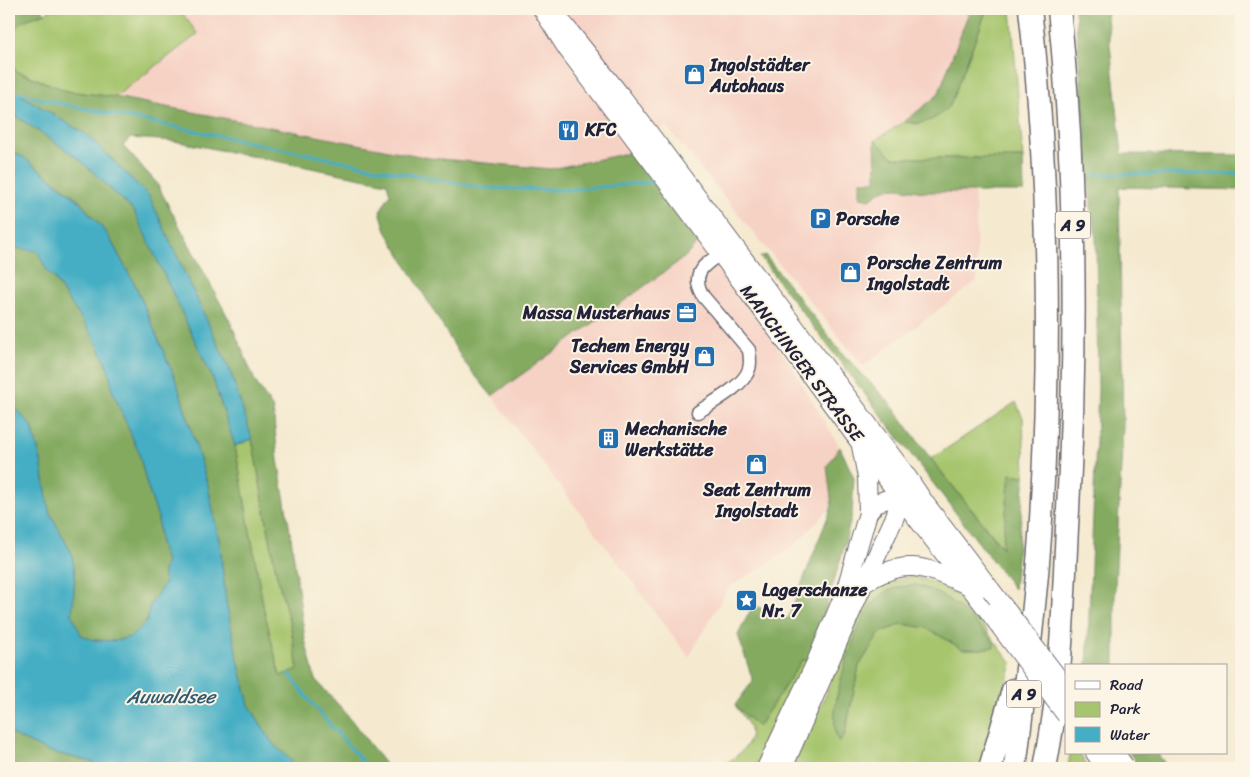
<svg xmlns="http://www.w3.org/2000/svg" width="1250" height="777" viewBox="0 0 1250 777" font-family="Sriracha,sans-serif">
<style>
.built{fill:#f6d2c5}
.green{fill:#a6c56d;stroke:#647454;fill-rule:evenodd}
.forest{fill:#84aa60;stroke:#53664e}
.water{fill:#45aec4;stroke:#346880}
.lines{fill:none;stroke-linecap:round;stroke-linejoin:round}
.stream{stroke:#45aec4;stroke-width:3}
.street-casing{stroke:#6c686f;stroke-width:15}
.secondary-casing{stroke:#6c686f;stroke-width:20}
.highway-casing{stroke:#6c686f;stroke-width:25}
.street{stroke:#fff;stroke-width:12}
.secondary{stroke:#fff;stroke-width:18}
.highway{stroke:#fff;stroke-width:22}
.secondary-bridge-casing{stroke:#6c686f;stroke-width:20;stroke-linecap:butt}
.secondary-bridge{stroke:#fff;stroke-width:18}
.labels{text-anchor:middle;stroke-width:4;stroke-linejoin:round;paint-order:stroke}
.shield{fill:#fcf5e5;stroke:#63616e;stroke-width:1}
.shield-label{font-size:16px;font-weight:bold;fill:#22223b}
.poi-label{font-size:18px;font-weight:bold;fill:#22223b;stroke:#fcf5e5;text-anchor:start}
.street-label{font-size:18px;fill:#22223b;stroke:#fcf5e5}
.water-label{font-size:19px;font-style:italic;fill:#305a72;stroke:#fcf5e5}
</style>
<rect width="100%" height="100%" fill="#fcf5e5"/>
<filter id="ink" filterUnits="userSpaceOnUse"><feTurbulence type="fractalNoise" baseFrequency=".02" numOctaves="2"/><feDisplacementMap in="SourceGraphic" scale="10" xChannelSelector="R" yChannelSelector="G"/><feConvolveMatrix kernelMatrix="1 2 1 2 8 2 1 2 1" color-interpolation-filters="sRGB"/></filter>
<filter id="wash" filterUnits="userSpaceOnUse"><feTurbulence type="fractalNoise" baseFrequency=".0096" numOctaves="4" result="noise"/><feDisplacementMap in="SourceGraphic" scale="20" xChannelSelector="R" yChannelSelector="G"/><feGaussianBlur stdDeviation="1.12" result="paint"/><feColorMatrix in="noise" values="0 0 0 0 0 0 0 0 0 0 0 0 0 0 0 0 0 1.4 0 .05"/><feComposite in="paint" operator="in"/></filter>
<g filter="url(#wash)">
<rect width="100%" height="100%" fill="#f5ead0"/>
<path class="built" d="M179,9H970L938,95L904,122L875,140L876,181L870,199L884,189L898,188L924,192H974L976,217L977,281L863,366L666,126L629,153L552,169L430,158L115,97L198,34Z
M699,241L790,364L840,447L827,466L832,506L791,549L728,588L689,657L492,396L685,257Z"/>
<path class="green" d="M52,9H179L198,34L115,97L67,91L23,73L9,111V66L15,69C4,51 10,38 19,22L45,13Z
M987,9H1011L1023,158H893L875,140L904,122L919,124L950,105Z
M1016,402L1023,418L1025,476L1010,474L1003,548L931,459Z
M252,439L276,572L291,628L298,670L280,676L264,610L235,446Z
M912,576L939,584L965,602L1012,664L981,768H793C802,743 815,719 826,694C836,669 854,609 873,593C884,583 898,580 912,576ZM915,585C949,593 971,618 994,642L993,647L981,649H962L927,628L902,624L880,633L859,666L845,734L839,742L837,695L848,657L859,628L898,587Z
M802,660H810L769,735L755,768H719C730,760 754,748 750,729C748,721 739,712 735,705L758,727Z
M1070,753H1079L1089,768H1068Z"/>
<path class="forest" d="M9,9H42L45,13C16,23 13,23 9,55Z
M970,9H987L950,105C935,121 925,125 904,122L938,95Z
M1075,9H1106L1122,154L1241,155V190L1119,187L1123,426L1115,587V666H1087L1098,391L1096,239L1091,206Z
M9,59L16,71L67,91L115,97L430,158L551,169L629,153L699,241L685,257L492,396L464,362L386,231L380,211L390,194L387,183L174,141L130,138L123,146L156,182L231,323L255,381L273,409L278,460L291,537L305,640L315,679L346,713L388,768H299L273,744L249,705L236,652L226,602L220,545L208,486L177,383L136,287L108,235L77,198L23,157L9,151V111L78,158L134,211L213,379L235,446L264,610L280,676L298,669L291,628L276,572L252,439L230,370L149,196L87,135L9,88Z
M875,140L894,158H1023L1024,192H924L898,188L884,189L870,199L860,197V181H876Z
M9,247L37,250L47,271L54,278C75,313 109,348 112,390L139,453L147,485L158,517L160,543L166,562L163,571L165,582L150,605L147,621L131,637L115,641L93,640L80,635L72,614L75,575L72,554L49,511L41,461L32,426L9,401Z
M765,255L841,352L890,403L931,459L1002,548L1010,474L1025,476L1014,589L760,257Z
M840,447L854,478L852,514L843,551L810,660H802L758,727L735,705L753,681L738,635L753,605L788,619L832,506L827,466Z
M915,585C949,593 971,618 994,642V647L981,649H962L927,628L902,624L880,633L859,666L845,734L839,742C823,719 853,634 867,611C870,606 877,599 883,594C891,587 904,587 915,585Z
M9,733L47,751L92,762L100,768H24L9,763Z
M1129,753H1157L1168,768H1141Z"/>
<path class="water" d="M9,88L87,135L149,196L230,370L252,439L235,446L213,379L134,211L78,158L9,111Z
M9,151L23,157L77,199L108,235L136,287L177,383L208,486L220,545L226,602L236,652L249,705L273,744L299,768H100L92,762L47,751L9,733V401L32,426L41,461L49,511L72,554L75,575L72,614L81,635L93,640L115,641L131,637L147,621L150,605L165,582L163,571L166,562L160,543L158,517L147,485L139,453L112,390C109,348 75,313 54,278L47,271L37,251L9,247Z"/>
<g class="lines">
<path class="stream" d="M14,92L67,105L396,172L482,188L565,190L653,182
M1095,174H1241
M289,673L308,699L368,768"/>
</g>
</g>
<g filter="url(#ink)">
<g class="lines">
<defs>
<path id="street" d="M698,412C713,402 744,386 749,369C751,363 750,357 749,350L703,296C688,270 709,262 728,249"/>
<path id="secondary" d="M542,9L566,47L706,234L901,498L990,613
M552,11L566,27L622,97L906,475L927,506L991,590
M861,446L867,477L868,513
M863,584C904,557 923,566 965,584
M1095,753L1106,768
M1115,753L1126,768
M766,768L816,662L845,592L868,513C878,498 893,496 910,500
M783,768L863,585L894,519L904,490"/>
<path id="highway" d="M990,768L1013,690
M1015,768C1024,691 1035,614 1040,536C1051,360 1050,184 1030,9
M1045,768C1049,746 1053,723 1056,700C1063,643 1064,586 1067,528C1077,355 1077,181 1059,9"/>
</defs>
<use href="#street" class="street-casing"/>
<use href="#secondary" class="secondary-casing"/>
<use href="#highway" class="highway-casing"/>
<use href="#street" class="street"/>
<use href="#secondary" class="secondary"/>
<use href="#highway" class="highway"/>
<defs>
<path id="secondary-bridge" d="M991,590L1066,688
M990,613L1066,715"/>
</defs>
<use href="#secondary-bridge" class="secondary-bridge-casing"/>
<use href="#secondary-bridge" class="secondary-bridge"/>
</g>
</g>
<defs>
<symbol id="shop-square" viewBox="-11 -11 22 22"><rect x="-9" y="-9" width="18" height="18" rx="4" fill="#1f6fb2" stroke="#fcf5e5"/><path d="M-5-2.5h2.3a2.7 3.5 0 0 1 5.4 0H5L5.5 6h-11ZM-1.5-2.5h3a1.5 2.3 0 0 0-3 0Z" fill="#fff"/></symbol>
<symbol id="restaurant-square" viewBox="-11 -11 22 22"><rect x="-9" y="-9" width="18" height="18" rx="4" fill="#1f6fb2" stroke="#fcf5e5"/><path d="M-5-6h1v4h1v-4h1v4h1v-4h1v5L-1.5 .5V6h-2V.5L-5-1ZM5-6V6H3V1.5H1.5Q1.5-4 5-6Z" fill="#fff"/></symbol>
<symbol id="parking-square" viewBox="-11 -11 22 22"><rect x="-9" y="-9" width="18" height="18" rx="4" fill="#1f6fb2" stroke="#fcf5e5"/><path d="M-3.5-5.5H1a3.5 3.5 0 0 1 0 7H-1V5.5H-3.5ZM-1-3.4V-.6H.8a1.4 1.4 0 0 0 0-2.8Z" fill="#fff"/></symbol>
<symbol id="office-square" viewBox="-11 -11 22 22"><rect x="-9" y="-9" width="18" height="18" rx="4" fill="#1f6fb2" stroke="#fcf5e5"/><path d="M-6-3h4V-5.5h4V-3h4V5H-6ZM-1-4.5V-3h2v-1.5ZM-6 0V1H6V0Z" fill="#fff"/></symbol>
<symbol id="building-square" viewBox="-11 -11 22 22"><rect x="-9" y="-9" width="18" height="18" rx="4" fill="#1f6fb2" stroke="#fcf5e5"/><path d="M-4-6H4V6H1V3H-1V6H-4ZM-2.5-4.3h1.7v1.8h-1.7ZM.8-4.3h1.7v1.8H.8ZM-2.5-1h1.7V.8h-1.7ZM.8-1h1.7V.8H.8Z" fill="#fff"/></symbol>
<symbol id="sight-square" viewBox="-11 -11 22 22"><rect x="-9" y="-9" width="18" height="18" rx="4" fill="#1f6fb2" stroke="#fcf5e5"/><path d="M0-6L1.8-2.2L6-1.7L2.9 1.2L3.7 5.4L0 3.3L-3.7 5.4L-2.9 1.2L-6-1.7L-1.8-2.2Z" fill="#fff"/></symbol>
</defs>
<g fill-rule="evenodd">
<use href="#shop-square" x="682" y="62" width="25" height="25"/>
<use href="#restaurant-square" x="556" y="118" width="25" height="25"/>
<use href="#parking-square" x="808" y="206" width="25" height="25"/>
<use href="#shop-square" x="838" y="260" width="25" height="25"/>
<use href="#office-square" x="674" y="300" width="25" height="25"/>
<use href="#shop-square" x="692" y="344" width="25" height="25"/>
<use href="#building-square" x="596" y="426" width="25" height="25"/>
<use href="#shop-square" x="744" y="452" width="25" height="25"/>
<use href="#sight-square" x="734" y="588" width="25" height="25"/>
</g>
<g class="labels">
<g class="shield">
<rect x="1055.5" y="211.5" width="35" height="27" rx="4"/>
<rect x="1006.5" y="680.5" width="35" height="27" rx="4"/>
</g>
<g class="shield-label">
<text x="1073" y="231">A 9</text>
<text x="1024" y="700">A 9</text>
</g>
<g class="poi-label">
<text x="710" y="71">Ingolstädter<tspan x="710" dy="21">Autohaus</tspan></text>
<text x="585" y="136">KFC</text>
<text x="836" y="225">Porsche</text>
<text x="867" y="269">Porsche Zentrum<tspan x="867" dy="21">Ingolstadt</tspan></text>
<text x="670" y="319" text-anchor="end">Massa Musterhaus</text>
<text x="689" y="352" text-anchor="end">Techem Energy<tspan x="689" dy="21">Services GmbH</tspan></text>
<text x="625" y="435">Mechanische<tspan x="625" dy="21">Werkstätte</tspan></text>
<text x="757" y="496" text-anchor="middle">Seat Zentrum<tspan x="757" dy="21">Ingolstadt</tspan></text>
<text x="762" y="596">Lagerschanze<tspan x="762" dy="21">Nr. 7</tspan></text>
</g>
<g class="street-label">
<text transform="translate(802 363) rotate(53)" y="6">MANCHINGER STRASSE</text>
</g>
<g class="water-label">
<text x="171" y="703">Auwaldsee</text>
</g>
</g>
<rect width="1250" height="777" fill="none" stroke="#fcf5e5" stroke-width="30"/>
<rect x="1065" y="664" width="162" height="90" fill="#fcf5e5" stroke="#a5a1a1"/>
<rect x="1075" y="681" width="25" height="8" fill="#ffffff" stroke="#a5a1a1"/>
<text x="1110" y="690" font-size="15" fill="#22223b">Road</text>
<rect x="1075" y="702" width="25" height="15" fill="#a6c56d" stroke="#a5a1a1"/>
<text x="1110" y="714" font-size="15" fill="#22223b">Park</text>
<rect x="1075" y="727" width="25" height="15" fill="#45aec4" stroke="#a5a1a1"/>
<text x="1110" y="740" font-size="15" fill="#22223b">Water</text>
</svg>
